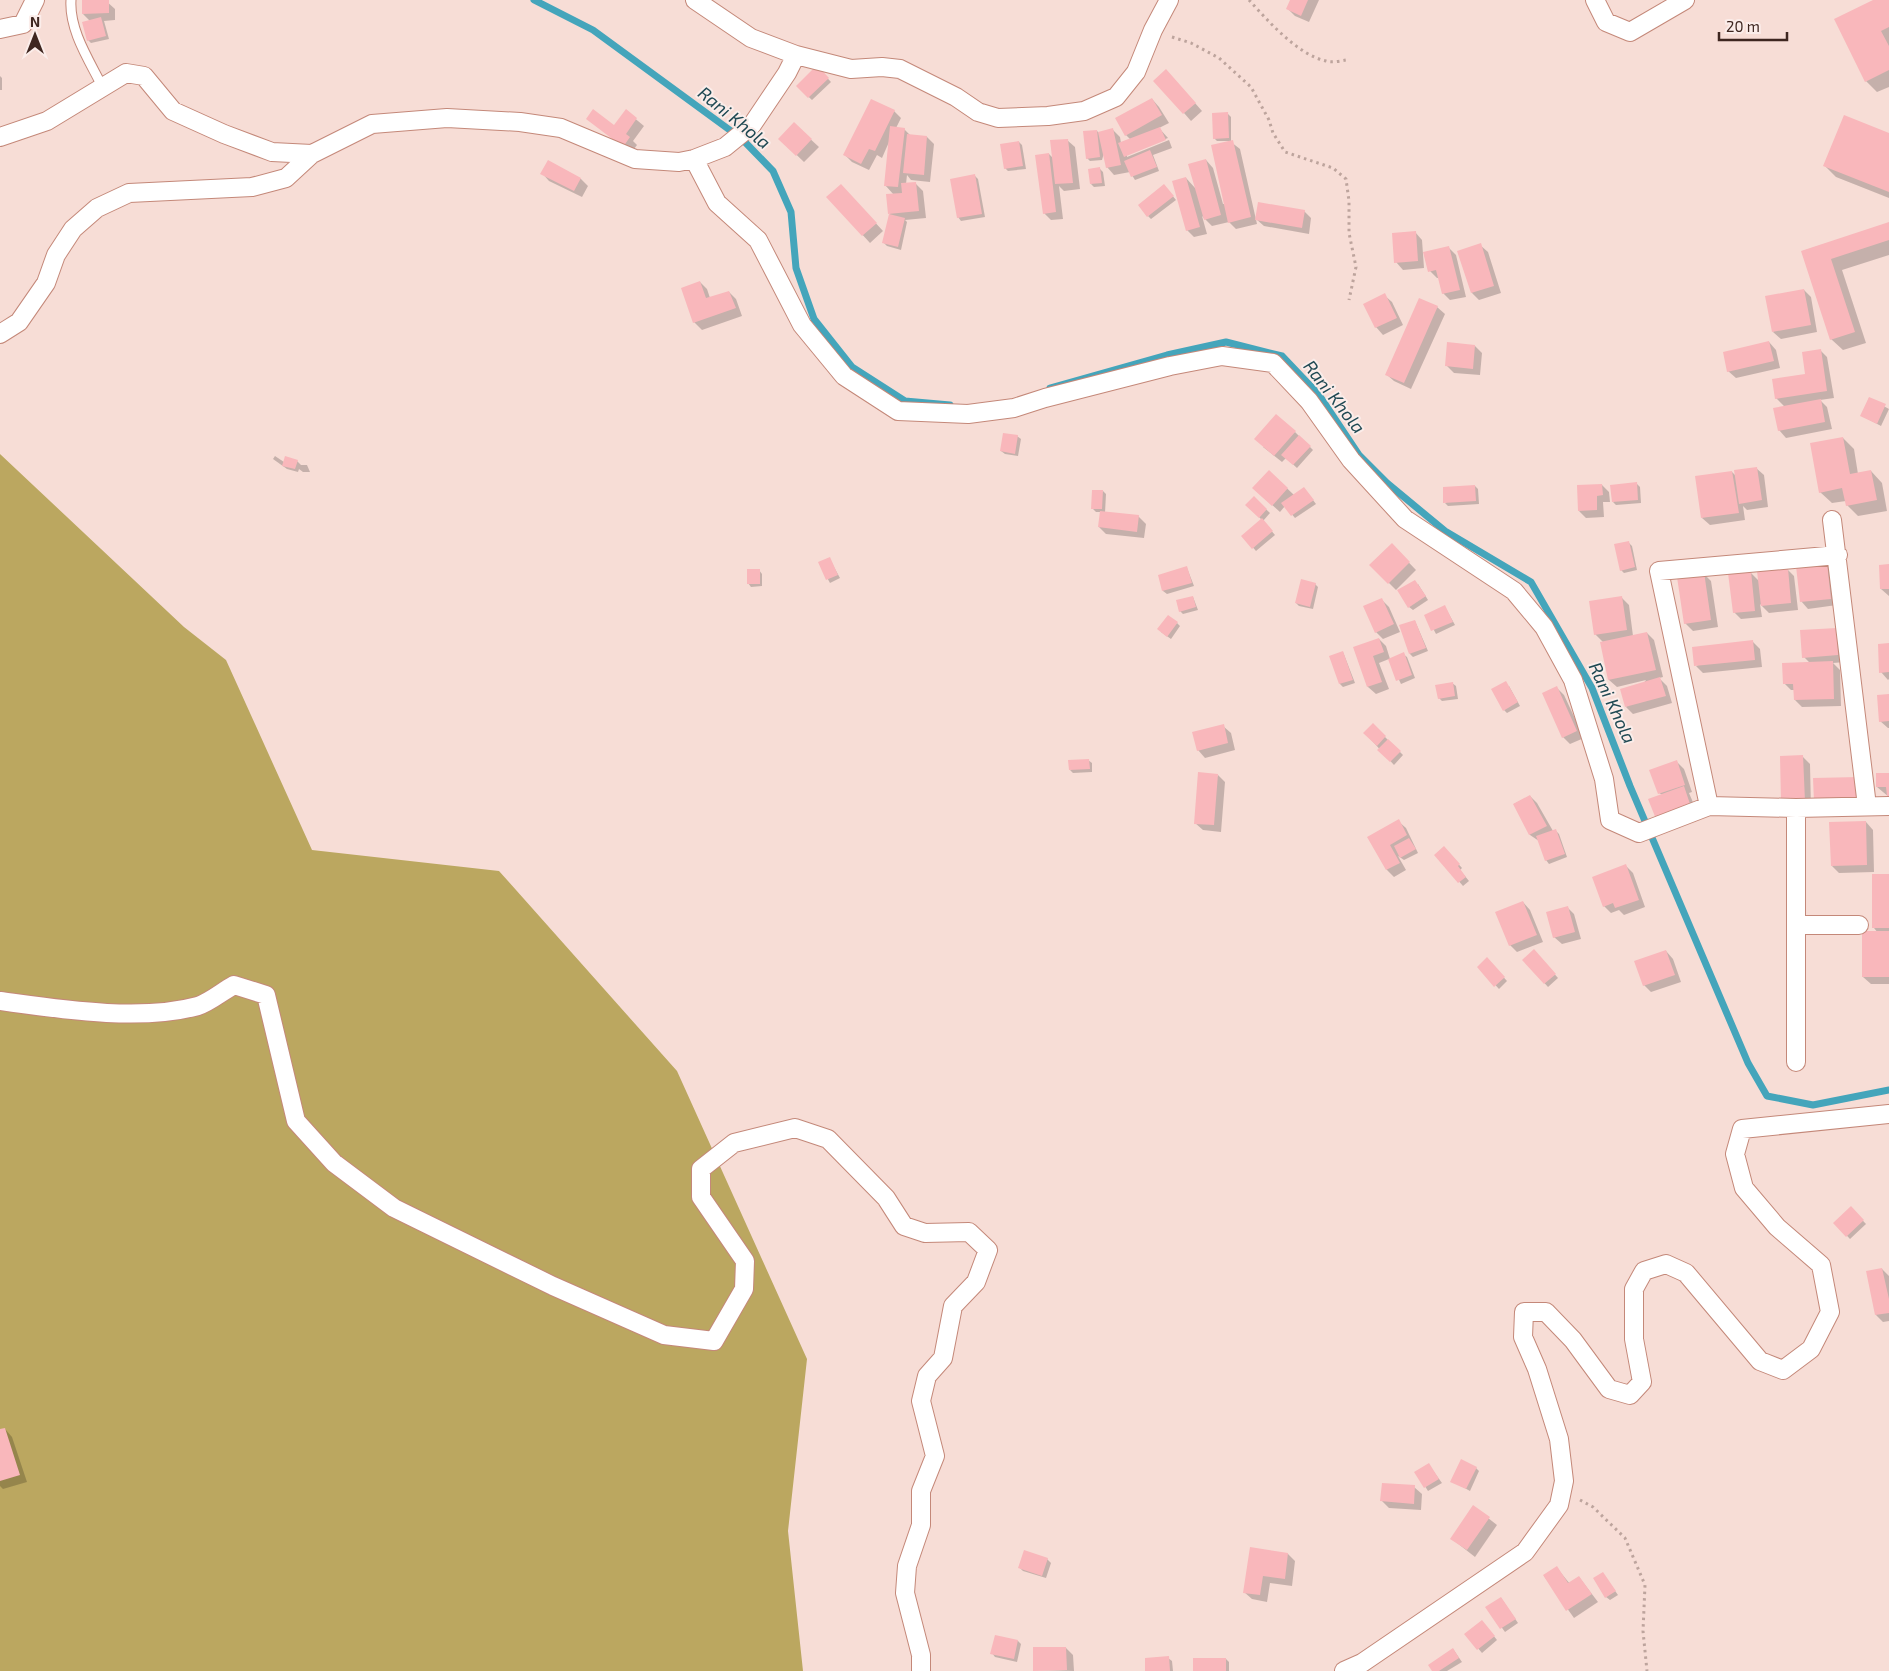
<svg xmlns="http://www.w3.org/2000/svg" width="1889" height="1671" viewBox="0 0 1889 1671" font-family="'Exo 2',sans-serif">
<style>
.forest{fill:#bba760}
.shadow{fill:#0003}
.lines{fill:none;stroke-linecap:round;stroke-linejoin:round}
.stream{stroke:#44a5bb;stroke-width:7}
.building{fill:#f9b7bb}
.service-casing{stroke:#c48879;stroke-width:11}
.minor-casing{stroke:#c48879;stroke-width:20}
.path{stroke:#bda49d;stroke-width:3;stroke-dasharray:2.5 4;stroke-linecap:butt}
.service{stroke:#fff;stroke-width:9}
.minor{stroke:#fff;stroke-width:18}
.labels{text-anchor:middle;stroke-width:4;stroke-linejoin:round;paint-order:stroke}
.water-label{font-size:18px;font-style:italic;fill:#1f4953;stroke:#fbedea}
</style>
<rect width="100%" height="100%" fill="#f7ddd6"/>
<path class="forest" d="M0,454L184,627L226,660L312,850L499,871L677,1071L807,1359L788,1531L803,1671H0Z"/>
<path class="shadow" d="M83,0H105L115,9V20L104,21L109,39L91,43L88,40L90,21L83,14Z
M1292,0H1319L1309,22L1295,16L1288,9Z
M1876,0H1889V87L1877,92L1866,81Z
M817,67L831,82L812,100L797,86Z
M0,76L2,78V90H0Z
M1173,78L1202,111L1191,121L1184,113Z
M1152,99L1159,107L1169,123L1159,128L1168,138L1127,154V157L1169,140L1172,148L1153,155L1159,171L1135,180L1130,172L1114,175L1107,167L1104,153L1102,160L1090,161L1087,158L1097,131L1099,133L1113,130L1120,137L1121,143L1131,140L1126,135Z
M594,111L614,127L626,111L644,126L633,141L637,145L631,153Z
M894,111L901,118L896,128L904,129L910,135L927,137L934,144L930,182L911,180L907,175L906,184H916L923,191L926,218L905,220L907,222L901,250L887,246L884,243L894,195L885,185L889,142L882,158L877,155L869,170L852,162L845,155Z
M1227,113L1231,117V142L1240,149L1257,224L1236,229L1229,222L1212,226L1202,216L1207,234L1194,237L1187,230L1186,178L1196,189L1206,160L1213,168L1223,204H1225L1229,141H1217L1214,138Z
M794,124L819,147L804,162L780,139Z
M1889,134V198L1836,177L1825,166Z
M1067,140L1075,147L1080,189L1064,191L1059,186L1063,219L1051,220L1044,213L1049,154L1054,159Z
M1019,142L1022,145L1026,169L1008,171L1005,168Z
M548,162L581,179L588,186L582,197L549,181L542,173Z
M1100,169L1103,172L1105,186L1094,187L1091,184Z
M975,176L978,179L985,217L961,221L958,217Z
M1167,189L1176,200L1151,219L1148,216Z
M848,193L883,231L870,243L828,197Z
M1304,211L1311,218L1309,234L1264,226L1256,219Z
M1889,223V255L1842,270L1866,343L1843,350L1831,339L1803,251Z
M1415,232L1422,240L1424,268L1403,270L1396,262Z
M1480,245L1488,252L1501,293L1479,300L1472,293L1459,252Z
M1448,247L1456,255L1466,297L1450,300L1443,293L1439,278H1437L1430,271Z
M700,282L707,289L710,298L729,292L736,299L742,316L702,330L694,322Z
M1804,290L1811,297L1817,332L1781,339L1773,332Z
M1384,295L1392,302L1403,325L1383,335L1376,327Z
M1437,307L1445,314L1411,389L1394,381L1386,374Z
M1769,342L1776,350L1780,368L1736,378L1728,371Z
M1475,346L1482,353L1480,375L1454,373L1446,365Z
M1820,350L1827,357L1834,398L1820,400L1827,407L1832,429L1786,438L1779,430L1785,407L1776,398L1806,375Z
M1869,398L1889,409L1881,426L1862,416Z
M1295,432L1313,450L1297,468L1286,458L1282,462L1263,447Z
M1017,436L1021,439L1018,456L1005,454L1001,451Z
M1843,438L1854,449L1858,474L1871,471L1882,483L1887,511L1858,516L1847,505L1846,501L1832,503L1820,492Z
M275,456L284,462L297,461L301,465H307L310,472H303L299,469L298,472L287,469L273,459Z
M1756,468L1764,475L1768,507L1747,510L1743,506L1745,520L1710,525L1702,518L1732,472L1736,476Z
M1269,471L1294,495L1307,492L1316,504L1295,518L1285,506L1280,512L1261,495Z
M1636,483L1640,487L1641,503L1616,505L1613,502Z
M1602,485L1609,492L1610,502H1603L1604,517L1586,518L1579,511Z
M1475,486L1478,489L1479,504L1448,506L1445,503Z
M1103,491L1106,494L1105,513L1138,516L1146,524L1144,538L1106,534L1099,527L1101,512H1096L1092,508Z
M1254,498L1270,513L1263,521L1275,535L1256,551L1243,536L1262,520L1247,505Z
M1629,543L1632,546L1637,570L1624,573L1621,570Z
M1392,545L1416,570L1396,590L1371,565Z
M829,558L840,578L830,583L819,563Z
M1826,564L1833,572L1837,605L1808,609L1801,601Z
M1889,566V596L1881,589Z
M1187,568L1194,586L1167,594L1163,591L1159,576Z
M1787,569L1794,576L1798,610L1769,613L1760,604L1762,617L1741,619L1734,612L1750,572L1759,581Z
M759,570L762,574V586L751,587L748,583Z
M1704,574L1711,581L1718,627L1693,631L1685,623Z
M1315,584L1318,587L1313,609L1299,606L1296,603Z
M1418,584L1428,600L1413,610L1409,607Z
M1193,597L1198,610L1183,614L1180,611Z
M1622,598L1629,605L1633,636L1647,633L1654,640L1663,677L1659,678L1667,686L1672,703L1633,714L1626,707L1646,680L1617,687L1609,680L1601,643H1604L1595,634Z
M1382,600L1389,607L1400,632L1383,639L1376,632Z
M1445,607L1455,625L1436,634L1426,615Z
M1415,621L1428,651L1413,657L1410,654Z
M1177,623L1180,626L1171,639L1161,632Z
M1836,629L1845,662L1833,663L1840,670L1841,706L1802,707L1795,700L1794,690H1791L1784,683L1810,663L1804,657Z
M1379,639L1386,646L1390,659L1403,654L1407,657L1415,678L1401,684L1389,659L1379,663L1389,689L1376,694L1368,687L1354,648Z
M1752,641L1760,649L1762,667L1703,673L1696,666Z
M1889,645V679L1888,680L1881,672Z
M1343,652L1355,683L1343,687L1340,684Z
M1452,683L1456,686L1458,699L1442,701L1439,698Z
M1509,686L1520,706L1507,713L1504,710Z
M1557,688L1564,695L1584,738L1570,744L1563,737Z
M1889,695V728H1888L1880,721Z
M1373,725L1403,755L1394,765L1365,733Z
M1223,726L1231,733L1235,750L1205,758L1198,750Z
M1803,757L1810,764L1811,808H1790Z
M1088,760L1092,763V772L1073,773L1070,770Z
M1676,761L1684,769L1692,792L1689,793L1698,814L1659,793Z
M1889,774V797L1877,787Z
M1218,775L1225,782L1221,832L1203,830L1195,823Z
M1530,796L1537,803L1553,831L1555,830L1559,834L1567,857L1549,864L1546,860L1539,841L1530,835L1514,804Z
M1398,821L1406,828L1418,853L1404,860L1398,856L1406,870L1394,877L1387,870L1369,838Z
M1866,822L1873,830L1874,872L1839,873L1832,866Z
M1444,848L1462,868L1460,870L1469,881L1463,886L1436,855Z
M1625,865L1633,873L1645,907L1624,915L1619,910L1611,913L1604,906Z
M1889,875V984H1871L1863,977L1878,933L1874,928Z
M1523,902L1530,910L1543,942L1517,952L1510,945Z
M1567,907L1574,914L1581,939L1562,944L1554,937Z
M1534,951L1558,978L1548,987L1524,960Z
M1666,951L1673,959L1681,982L1651,992L1644,985Z
M1487,959L1507,981L1499,989L1479,967Z
M1851,1208L1866,1224L1850,1239L1835,1223Z
M1882,1269L1889,1276V1321L1883,1322L1876,1315L1868,1272Z
M5,1429L12,1437L27,1482L3,1489L0,1486V1431Z
M1429,1465L1442,1483L1428,1491L1416,1472Z
M1476,1468L1479,1471L1470,1491L1452,1481Z
M1414,1487L1422,1494L1421,1510L1389,1508L1382,1501Z
M1474,1507L1497,1525L1475,1557L1452,1539Z
M1251,1549L1288,1554L1295,1561L1292,1586L1270,1583L1267,1602L1252,1599L1244,1592Z
M1047,1559L1051,1563L1046,1578L1023,1571L1020,1568Z
M1557,1568L1570,1584L1579,1577L1598,1602L1574,1618L1544,1576Z
M1603,1574L1618,1595L1610,1600L1606,1597Z
M1501,1598L1518,1623L1505,1632L1487,1607Z
M1485,1625L1497,1640L1482,1653L1466,1634Z
M996,1636L1018,1641L1021,1644L1017,1662L995,1657L992,1653Z
M1066,1648L1073,1655L1074,1671L1035,1670Z
M1453,1649L1462,1662L1447,1671H1434Z
M1168,1658L1172,1661L1173,1671H1147Z
M1226,1659L1229,1662V1671H1194Z"/>
<g class="lines">
<path class="stream" d="M534,0L593,30L742,139L773,171L791,212L796,268L814,319L852,367L905,401L950,405
M1050,388L1167,355L1226,342L1282,356L1319,395L1359,455L1387,483L1445,531L1531,582L1592,688L1630,786L1748,1063L1767,1096L1813,1105L1889,1090"/>
</g>
<path class="building" d="M82,0H109V13L82,14Z
M1290,0H1308L1301,16L1286,9Z
M1873,0H1889V27L1881,31L1889,46V70L1865,82L1834,19Z
M101,17L106,36L87,41L82,22Z
M817,65L829,78L808,98L796,86Z
M1166,69L1196,103L1183,114L1153,81Z
M1152,98L1162,115L1125,136L1115,118Z
M871,99L895,110L875,151L869,149L861,164L843,155Z
M593,109L614,125L626,109L637,118L626,134L630,137L623,147L586,119Z
M1228,112L1229,138L1213,139L1212,113Z
M1844,115L1889,133V192L1823,166Z
M794,122L812,139L796,156L778,139Z
M890,126L905,128L898,187L884,186Z
M1160,127L1166,140L1124,157L1118,143Z
M1113,128L1121,165L1106,168L1098,132Z
M1097,130L1100,157L1086,159L1083,131Z
M907,134L927,136L924,175L903,173Z
M1068,139L1073,183L1055,184L1050,140Z
M1233,140L1251,217L1228,223L1211,145Z
M1019,141L1023,166L1004,169L1000,144Z
M1150,150L1157,167L1131,177L1124,161Z
M1049,153L1056,212L1043,214L1035,155Z
M1206,159L1221,215L1204,220L1188,164Z
M548,160L581,178L574,191L540,174Z
M1100,167L1102,183L1090,184L1088,169Z
M975,174L982,214L957,218L950,179Z
M1186,177L1200,227L1186,231L1172,181Z
M916,182L919,211L888,214L886,194L902,193L901,183Z
M841,184L877,223L862,236L826,197Z
M1164,184L1174,196L1147,217L1138,205Z
M1258,202L1305,210L1302,228L1255,220Z
M889,214L905,218L898,247L882,243Z
M1889,222V240L1831,259L1855,332L1830,340L1801,251Z
M1416,231L1418,261L1394,263L1392,233Z
M1481,243L1494,286L1471,293L1457,251Z
M1449,246L1460,290L1442,294L1436,270L1428,272L1423,252Z
M700,281L706,298L729,291L736,308L693,323L681,288Z
M1804,289L1811,325L1772,332L1765,296Z
M1385,293L1397,318L1375,328L1363,304Z
M1419,298L1438,306L1404,383L1385,375Z
M1769,341L1774,361L1727,372L1723,352Z
M1447,342L1475,345L1473,369L1445,366Z
M1821,349L1827,391L1775,399L1772,379L1805,374L1802,352Z
M1869,397L1886,404L1877,424L1860,416Z
M1821,399L1825,422L1778,431L1773,408Z
M1276,414L1296,431L1274,456L1254,439Z
M1003,433L1018,435L1015,454L1000,451Z
M1299,435L1311,446L1293,465L1281,455Z
M1843,437L1850,474L1871,470L1877,500L1846,506L1842,488L1819,493L1810,443Z
M285,456L298,460L295,469L282,466Z
M1757,467L1762,500L1739,504L1734,470Z
M1269,470L1288,488L1272,506L1252,488Z
M1732,471L1739,513L1701,518L1695,476Z
M1637,482L1638,500L1612,502L1610,485Z
M1602,484L1603,495L1597,496V510L1578,511L1577,485Z
M1475,485L1476,501L1443,503V487Z
M1304,487L1314,500L1291,516L1281,503Z
M1092,490H1103L1102,509H1091Z
M1254,496L1267,509L1259,518L1245,505Z
M1100,511L1139,515L1137,532L1098,527Z
M1262,518L1273,531L1252,549L1241,536Z
M1629,541L1635,567L1620,571L1614,544Z
M1392,543L1410,562L1388,584L1369,565Z
M830,557L838,575L826,580L818,562Z
M1827,563L1831,599L1800,602L1796,566Z
M1889,564V589H1880L1879,565Z
M1187,566L1192,583L1162,591L1158,575Z
M1788,568L1791,603L1761,606L1757,571Z
M747,569H760V584H747Z
M1751,571L1755,611L1733,613L1728,573Z
M1704,572L1711,620L1684,624L1677,577Z
M1301,579L1316,583L1310,607L1295,603Z
M1415,580L1426,596L1408,608L1397,590Z
M1193,596L1196,607L1179,612L1176,600Z
M1622,596L1627,630L1594,635L1589,601Z
M1382,598L1394,624L1375,633L1363,606Z
M1445,605L1453,622L1431,631L1424,615Z
M1168,615L1178,622L1167,637L1157,629Z
M1415,620L1426,648L1409,654L1399,625Z
M1837,628L1838,655L1802,658L1800,630Z
M1647,632L1656,670L1608,680L1600,642Z
M1379,638L1384,652L1373,656L1382,682L1367,687L1353,647Z
M1753,640L1755,660L1694,666L1692,647Z
M1889,643V672L1879,673L1878,644Z
M1343,651L1353,680L1339,684L1329,656Z
M1404,652L1412,675L1396,681L1388,659Z
M1833,661L1834,699L1794,700L1793,684H1783L1782,663Z
M1660,677L1666,696L1625,707L1620,689Z
M1506,681L1518,702L1503,711L1491,689Z
M1453,682L1455,696L1438,699L1435,685Z
M1557,686L1577,731L1562,738L1542,693Z
M1889,694V721L1879,722L1877,695Z
M1373,723L1386,736L1377,746L1363,733Z
M1224,724L1228,743L1197,751L1192,732Z
M1388,739L1401,751L1390,762L1377,750Z
M1803,755L1805,801L1781,802L1780,756Z
M1089,759L1090,769L1069,770L1068,760Z
M1677,760L1685,785L1658,794L1649,770Z
M1198,772L1218,774L1214,825L1194,824Z
M1876,773H1889V796H1887L1886,787H1876Z
M1859,777L1860,801L1814,802L1813,778Z
M1684,786L1691,807L1656,819L1648,799Z
M1530,795L1547,826L1529,835L1513,804Z
M1399,819L1407,835L1390,845L1400,863L1386,870L1367,837Z
M1866,821L1867,865L1831,866L1829,822Z
M1556,829L1565,854L1545,861L1536,836Z
M1409,838L1416,849L1400,858L1394,846Z
M1444,846L1460,864L1458,866L1466,877L1458,883L1434,855Z
M1626,864L1639,900L1615,908L1613,903L1603,907L1592,877Z
M1872,874H1889V928H1872Z
M1523,901L1537,935L1509,946L1495,912Z
M1568,906L1575,932L1553,938L1546,912Z
M1862,931H1889V977H1862Z
M1534,949L1556,974L1544,984L1522,960Z
M1666,950L1675,975L1643,986L1634,961Z
M1487,957L1505,977L1494,987L1477,967Z
M1851,1206L1864,1220L1846,1237L1833,1223Z
M1882,1268L1889,1299V1313L1875,1315L1866,1271Z
M5,1428L20,1475L0,1481V1429Z
M1461,1459L1477,1467L1466,1489L1450,1482Z
M1429,1463L1439,1479L1424,1488L1414,1472Z
M1382,1483L1415,1485L1414,1504L1380,1501Z
M1473,1505L1490,1517L1467,1550L1450,1539Z
M1250,1547L1288,1553L1285,1579L1263,1576L1260,1595L1243,1593Z
M1024,1550L1048,1558L1042,1576L1018,1568Z
M1557,1566L1568,1583L1579,1576L1592,1594L1566,1611L1543,1575Z
M1603,1572L1616,1591L1605,1598L1593,1578Z
M1501,1597L1516,1619L1500,1629L1485,1607Z
M1482,1620L1495,1636L1477,1650L1464,1634Z
M995,1635L1018,1640L1014,1659L990,1654Z
M1033,1647H1066L1067,1670L1033,1671Z
M1453,1648L1459,1658L1439,1671H1432L1428,1665Z
M1169,1656L1170,1671H1145V1658Z
M1193,1658H1226V1671H1193Z"/>
<g class="lines">
<defs>
<path id="service" d="M71,0C69,30 89,60 102,86"/>
<path id="minor" d="M695,0L751,38L796,55
M1595,0L1606,22L1630,32L1685,0
M0,29L23,24L35,0
M0,137L47,121L126,73L144,76L173,111L224,134L272,152L312,154
M694,159L717,203L758,240L802,325L844,376L898,411L968,414L1014,408L1045,398L1170,366L1222,356L1273,363L1309,401L1351,460L1405,519L1514,591L1544,627L1573,680L1604,779L1610,820L1639,833L1709,806L1796,808L1889,806
M0,334L19,322L46,283L56,255L73,229L97,208L129,193L252,187L286,178L312,154L372,124L447,118L520,122L561,128L635,159L679,162L694,159L725,147L752,125L787,73L796,55L851,69L882,67L900,69L956,97L978,112L998,118L1048,116L1084,111L1116,97L1136,72L1153,30L1169,0
M1832,520L1867,806
M1709,806L1659,571L1838,555
M1796,808V1062
M1796,925H1859
M0,1001C59,1009 140,1022 198,1006C210,1002 223,991 234,985L266,995L296,1121L334,1163L394,1208L553,1286L664,1335L714,1341L744,1289L745,1261L701,1197V1169L734,1143L795,1128L828,1139L886,1198L904,1226L925,1233L969,1232L988,1250L976,1282L953,1306L943,1358L927,1376L921,1401L935,1456L921,1491V1525L907,1566L905,1593L921,1655V1671
M1344,1671L1362,1663L1525,1552L1559,1505L1564,1481L1559,1439L1537,1369L1523,1337L1524,1312H1546L1573,1340L1609,1389L1630,1395L1642,1382L1634,1339V1289L1644,1271L1666,1264L1686,1273L1760,1361L1783,1370L1811,1349L1830,1312L1821,1265L1777,1227L1744,1188L1735,1154L1742,1129L1889,1114"/>
</defs>
<use href="#service" class="service-casing"/>
<use href="#minor" class="minor-casing"/>
<path class="path" d="M1249,0C1268,21 1298,55 1326,61C1332,63 1340,61 1346,60
M1172,37L1191,43L1219,58L1251,87L1269,120L1273,133L1285,152L1333,168L1346,179L1349,201V233L1356,267L1349,300
M1580,1500L1593,1507L1625,1538L1645,1585L1643,1631L1647,1671"/>
<use href="#service" class="service"/>
<use href="#minor" class="minor"/>
</g>
<g class="labels">
<g class="water-label">
<text transform="translate(734 118) rotate(39)" y="6">Rani Khola</text>
<text transform="translate(1334 397) rotate(52)" y="6">Rani Khola</text>
<text transform="translate(1612 703) rotate(65)" y="6">Rani Khola</text>
</g>
</g>
<g transform="translate(35 35)" stroke="#fbedea" stroke-width="4" paint-order="stroke">
<path d="M0-4L9 19L0 12L-9 19Z" fill="#3e2620"/>
<text y="-8" font-size="14" font-weight="bold" text-anchor="middle" fill="#3e2620">N</text>
</g>
<path d="M1719 32v8h68v-8" fill="none" stroke="#3e2620" stroke-width="2.5"/>
<text x="1726" y="32" font-size="15" fill="#3e2620" stroke="#fbedea" stroke-width="4" paint-order="stroke">20 m</text>
</svg>
